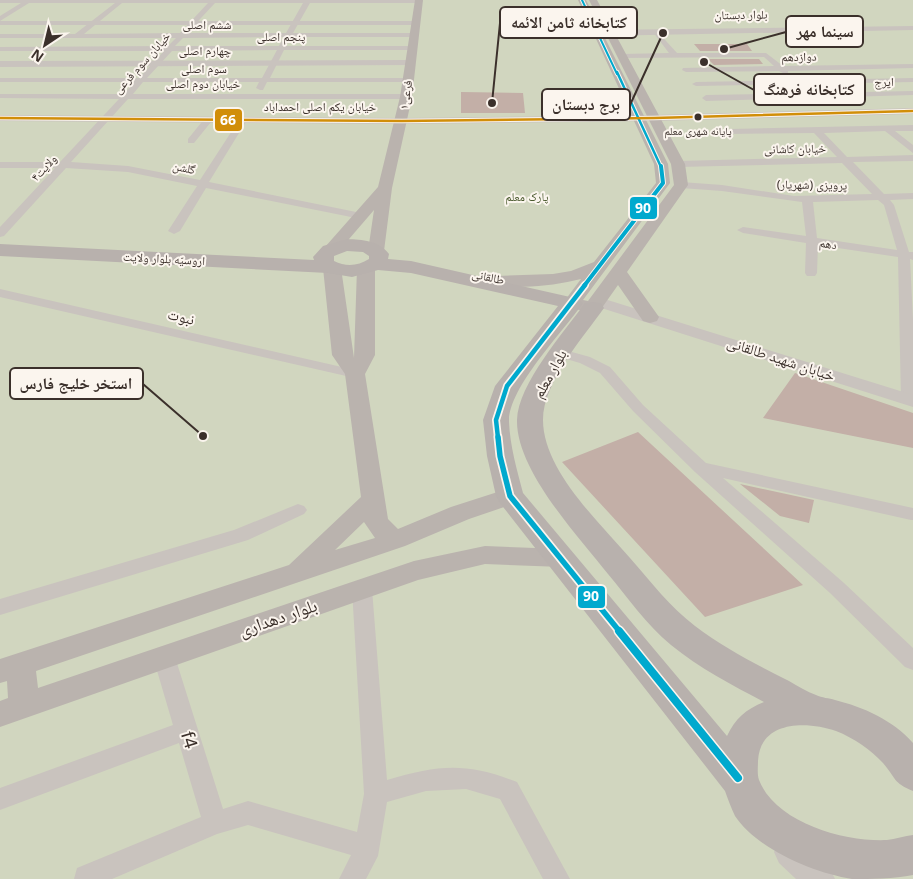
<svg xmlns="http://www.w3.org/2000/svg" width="913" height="879" viewBox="0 0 913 879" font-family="'Noto Sans','Noto Naskh Arabic',sans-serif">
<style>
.green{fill:#d1d6bf}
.building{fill:#c3afa7}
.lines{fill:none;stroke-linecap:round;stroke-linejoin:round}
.minor{fill:#c9c3be;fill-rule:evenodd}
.tertiary{fill:#c9c3be;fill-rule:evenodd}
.secondary{fill:#bab3ae;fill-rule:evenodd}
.primary{fill:#b8b1ad;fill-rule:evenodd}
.bus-1-far5-casing{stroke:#fbf5ee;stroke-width:4}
.bus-1-far4-casing{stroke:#fbf5ee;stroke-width:4.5}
.bus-1-far3-casing{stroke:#fbf5ee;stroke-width:6}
.bus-1-far2-casing{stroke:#fbf5ee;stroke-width:8}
.bus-1-far1-casing{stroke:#fbf5ee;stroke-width:9}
.bus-1-casing{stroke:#fbf5ee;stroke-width:11}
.bus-2-casing{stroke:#fbf5ee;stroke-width:4.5}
.bus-1-far5{stroke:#00a9ce;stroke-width:2}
.bus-1-far4{stroke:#00a9ce;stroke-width:2.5}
.bus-1-far3{stroke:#00a9ce;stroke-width:4}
.bus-1-far2{stroke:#00a9ce;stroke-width:4.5}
.bus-1-far1{stroke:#00a9ce;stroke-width:5.5}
.bus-1{stroke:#00a9ce;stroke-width:8}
.bus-2{stroke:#d18e09;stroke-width:2.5}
.bus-dot{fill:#3b302b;stroke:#fbf5ee;stroke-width:2}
.labels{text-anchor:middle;stroke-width:4;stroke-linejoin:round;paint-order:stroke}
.far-bus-label{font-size:11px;fill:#3b302b;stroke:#fbf5ee}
.far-street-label{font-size:12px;fill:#3b302b;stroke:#fbf5ee}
.far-park-label{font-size:12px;fill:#4a5a2e;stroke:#fbf5ee}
.street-label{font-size:15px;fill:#3b302b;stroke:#fbf5ee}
.near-street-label{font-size:18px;fill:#3b302b;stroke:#fbf5ee}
.leader{fill:none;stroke:#3b302b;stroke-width:2}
.callout-dot{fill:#3b302b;stroke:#fbf5ee;stroke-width:2}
.callout{fill:#fbf5ee;stroke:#3b302b;stroke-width:2}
.callout-label{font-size:16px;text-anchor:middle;font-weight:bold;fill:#3b302b}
.line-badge{stroke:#fbf5ee;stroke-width:2}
.badge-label{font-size:14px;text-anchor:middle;font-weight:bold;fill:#fff}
</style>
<rect width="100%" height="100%" fill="#f0ebe5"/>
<path class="green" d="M0,0H913V879H0Z"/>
<path class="building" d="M694,44H747L752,51H700Z
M708,59H759L763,64L714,65Z
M461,92L523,93L525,113H461Z
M795,373L913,413V448L763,418Z
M638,432L803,585L705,617L562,462Z
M740,484L814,500L809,523L780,516Z"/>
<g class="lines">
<path class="minor" d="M0,0H421L419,3H310L293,33H414L417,35L414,37H291L286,46H412L416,48L412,50H284L270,78H411V82H267L263,90H260L256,88L259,82H143L133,94H406L409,95V99H128L71,162L128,166L200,180L239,120L243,117L247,120L209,182L361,213L367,216L361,219L206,188L180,231L174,234L168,231L197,186L128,172L66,168L4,236L0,237V227L55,168H0V162H60L119,99L0,98V94H124L134,82H0V78H139L164,51H0V47L168,46L176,38H0V34H75L115,3H29L0,21V16L21,3H0ZM122,3H208L180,33L84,34ZM215,3H303L286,33H187ZM284,37L279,46H175L183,38ZM277,50L262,78H147L172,51Z
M656,30L677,53H766L783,66L913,64V68L788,71V74H785L779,71L686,72L682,70L683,68L774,66L764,57L619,58V54H622L669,53L653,32Z
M913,78V82L696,86L692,84L696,82Z
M913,91V95L706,101L702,98L706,95Z
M913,108V114L654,121L650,118L654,115Z
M208,117L212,120L211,122L194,143H188V139L205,118Z
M913,125V131H895L913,145V153L885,131L824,133L847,157L913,155V161L853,162L884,194L913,193V199L890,200L894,205L909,252H913V260L910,259L913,320V404L904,403L901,400L898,257L818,245L817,273L815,276H807L805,273L806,243L743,233L737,230L743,227L806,236L802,202L722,191L681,188L676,185L681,182L722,185L794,196L872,194L842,163L678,167L673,164L678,161L837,157L814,133L727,134L725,132L730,129ZM878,200L884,205L897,250L817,238L813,202Z
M0,289L355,370L360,371L362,374L360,377L355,378L0,297Z
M561,349L590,357L610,367L643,405L706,463L913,508V520H911L723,478L844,583L913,648V670L905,667L830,593L695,472L633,411L600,373L580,363L556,356L554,353L556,350Z
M298,504L304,506L307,510L304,514L248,540L0,615V599L234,530Z
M362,582L369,584L372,589L387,780C439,765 465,762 517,782L570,879H543L500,799L466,789L426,791L387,802L378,856L366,879H339L351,855L248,825L217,834L112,879H74L77,868L201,817L179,743L0,810V788L173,725L153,657L156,651L164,648L172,651L175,657L223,809L248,801L357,832L364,794L352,589L355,584Z"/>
<path class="tertiary" d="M0,21H416L420,23L416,25H0Z
M913,26V30L598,36L594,33L598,30Z
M410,60L415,63L413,65L0,67V61Z
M0,115L402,118L654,115L659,118L654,121L402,124L0,121Z
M598,297L913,395V407L592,305L590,302L592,299Z
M790,837C808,844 828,861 835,879H796L779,863L774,852L779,841Z"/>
<path class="secondary" d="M415,0H423L412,97L392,188L384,251L382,254H370L368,251L374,210L337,253H325L323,250L325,247L378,187L400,97Z
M578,0H586L668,164L670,183L583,300L588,301L674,185L671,164L589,0H597L685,164L688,185L627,272L659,317L657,321L650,323L643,321L618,285L599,312L593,313L566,307L563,303L581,279C555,285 524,290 497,284L494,280L497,276L553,274L571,271L594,262L656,183L654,164Z
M332,263L338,264L341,268L354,358L357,268L360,264H372L375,268V355L365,374L388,519L398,529L451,507L510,488L519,490L522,496L519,502L469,519L405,546L36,671L38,688L414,561L485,546L562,549L571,551L575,558L571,565L562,567L485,564L418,580L0,727V701L8,698L7,681L0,683V659L289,565L361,497L345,374L332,355L323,268L326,264ZM364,522L375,538L335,550Z"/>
<path class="primary" d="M347,239C362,240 379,240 389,254L388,259L411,261L579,299L583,303C563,332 508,388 509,422C510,446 517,470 523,493L727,736C735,719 746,709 764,702C732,685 699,668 671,645C646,624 628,598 608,574C578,536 516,470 517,420C518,384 564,332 585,303L593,302L601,303L604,308C583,338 543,382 543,420C543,470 599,522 630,558C651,582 670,607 695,626C724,648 757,665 789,681C798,686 807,692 816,695C822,698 829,698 835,700C863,707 893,720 913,743V791C893,783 896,778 883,763C871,750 854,738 836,731C807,721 760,720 758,761C758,767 757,774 759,780C776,823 845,842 887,840C895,839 905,836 913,835V875C894,879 871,879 852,879C813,873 757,849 735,816C731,808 728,799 725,791L500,503L496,496L487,456L483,420L495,386L558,306L411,273L378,270L352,277L328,273L0,256V244L314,260L313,257L323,246ZM347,251L363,252L369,256V259C358,266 346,267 334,261V256Z"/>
<defs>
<path id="bus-1-far5" d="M582,0L617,74"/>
<path id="bus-1-far4" d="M617,72L661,167"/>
<path id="bus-1-far3" d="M584,286L663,183L661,166"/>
<path id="bus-1-far2" d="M498,438L496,420L507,386L585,285"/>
<path id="bus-1-far1" d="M498,437L500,456L510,496L620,632"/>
<path id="bus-1" d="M619,631L738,778"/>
<path id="bus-2" d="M0,118L402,121L654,118L913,111"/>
</defs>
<use href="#bus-1-far5" class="bus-1-far5-casing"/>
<use href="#bus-1-far4" class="bus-1-far4-casing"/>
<use href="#bus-1-far3" class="bus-1-far3-casing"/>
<use href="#bus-1-far2" class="bus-1-far2-casing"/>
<use href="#bus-1-far1" class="bus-1-far1-casing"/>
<use href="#bus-1" class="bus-1-casing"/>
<use href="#bus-2" class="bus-2-casing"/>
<use href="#bus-1-far5" class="bus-1-far5"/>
<use href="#bus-1-far4" class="bus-1-far4"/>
<use href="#bus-1-far3" class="bus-1-far3"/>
<use href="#bus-1-far2" class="bus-1-far2"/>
<use href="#bus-1-far1" class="bus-1-far1"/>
<use href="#bus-1" class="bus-1"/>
<use href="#bus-2" class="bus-2"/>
</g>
<circle class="bus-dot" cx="698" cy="117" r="4.5"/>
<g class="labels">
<g class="far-bus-label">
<text x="698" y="135">پایانه شهری معلم</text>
</g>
<g class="far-street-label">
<text transform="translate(741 15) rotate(-1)" y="4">بلوار دبستان</text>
<text x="207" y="29">ششم اصلی</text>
<text x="281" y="41">پنجم اصلی</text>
<text x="205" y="55">چهارم اصلی</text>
<text transform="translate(799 57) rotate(-1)" y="4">دوازدهم</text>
<text transform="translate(142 63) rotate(-48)" y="4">خیابان سوم فرعی</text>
<text x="204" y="73">سوم اصلی</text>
<text transform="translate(884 82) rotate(-1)" y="4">ایرج</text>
<text x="203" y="88">خیابان دوم اصلی</text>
<text transform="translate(406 95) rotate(-81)" y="4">فرعی۱</text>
<text x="320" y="111">خیابان یکم اصلی احمداباد</text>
<text transform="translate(795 149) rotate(-1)" y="4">خیابان کاشانی</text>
<text transform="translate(44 168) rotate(-47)" y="4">ولایت۴</text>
<text transform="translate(184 168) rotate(11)" y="4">گلشن</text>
<text transform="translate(812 185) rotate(1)" y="4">پرویزی (شهریار)</text>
<text transform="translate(828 244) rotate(8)" y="4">دهم</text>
<text transform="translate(164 259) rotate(3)" y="4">اروسیّه بلوار ولایت</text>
<text transform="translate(488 277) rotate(12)" y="4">طالقانی</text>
</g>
<g class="far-park-label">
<text x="527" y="201">پارک معلم</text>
</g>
<g class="street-label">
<text transform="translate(181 317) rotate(13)" y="5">نبوت</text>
<text transform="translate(781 359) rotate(18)" y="5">خیابان شهيد طالقانی</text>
<text transform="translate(550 374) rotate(-61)" y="5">بلوار معلم</text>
</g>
<g class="near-street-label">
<text transform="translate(278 618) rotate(-19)" y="6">بلوار دهداری</text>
<text transform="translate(189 740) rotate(73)" y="6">f4</text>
</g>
</g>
<path class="leader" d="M492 103L500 23M724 49L786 32M704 62L754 90M663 33L630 105M203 436L143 384"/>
<g class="callout-dot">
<circle cx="492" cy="103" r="5"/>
<circle cx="724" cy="49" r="5"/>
<circle cx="704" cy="62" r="5"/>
<circle cx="663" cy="33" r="5"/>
<circle cx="203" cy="436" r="5"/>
</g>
<g class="callout">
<rect x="500" y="7" width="137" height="31" rx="5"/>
<rect x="786" y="16" width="77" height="31" rx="5"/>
<rect x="754" y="74" width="111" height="31" rx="5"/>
<rect x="542" y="89" width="88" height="31" rx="5"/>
<rect x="10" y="368" width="133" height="31" rx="5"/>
</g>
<g class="callout-label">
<text x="569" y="28">کتابخانه ثامن الائمه</text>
<text x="825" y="37">سینما مهر</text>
<text x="809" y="95">کتابخانه فرهنگ</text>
<text x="586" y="110">برج دبستان</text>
<text x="76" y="389">استخر خلیج فارس</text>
</g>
<g class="line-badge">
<rect x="214" y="108" width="29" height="24" rx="5" fill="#d18e09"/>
<rect x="629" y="196" width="29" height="24" rx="5" fill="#00a9ce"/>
<rect x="577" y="585" width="29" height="24" rx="5" fill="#00a9ce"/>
</g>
<g class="badge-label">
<text x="228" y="125">66</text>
<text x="643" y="213">90</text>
<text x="591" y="601">90</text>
</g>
<g transform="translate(45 45) rotate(215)" stroke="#fbf5ee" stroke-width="4" paint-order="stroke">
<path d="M0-4L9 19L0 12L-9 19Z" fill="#3b302b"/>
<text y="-8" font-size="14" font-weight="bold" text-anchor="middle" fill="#3b302b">N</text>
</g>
</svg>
